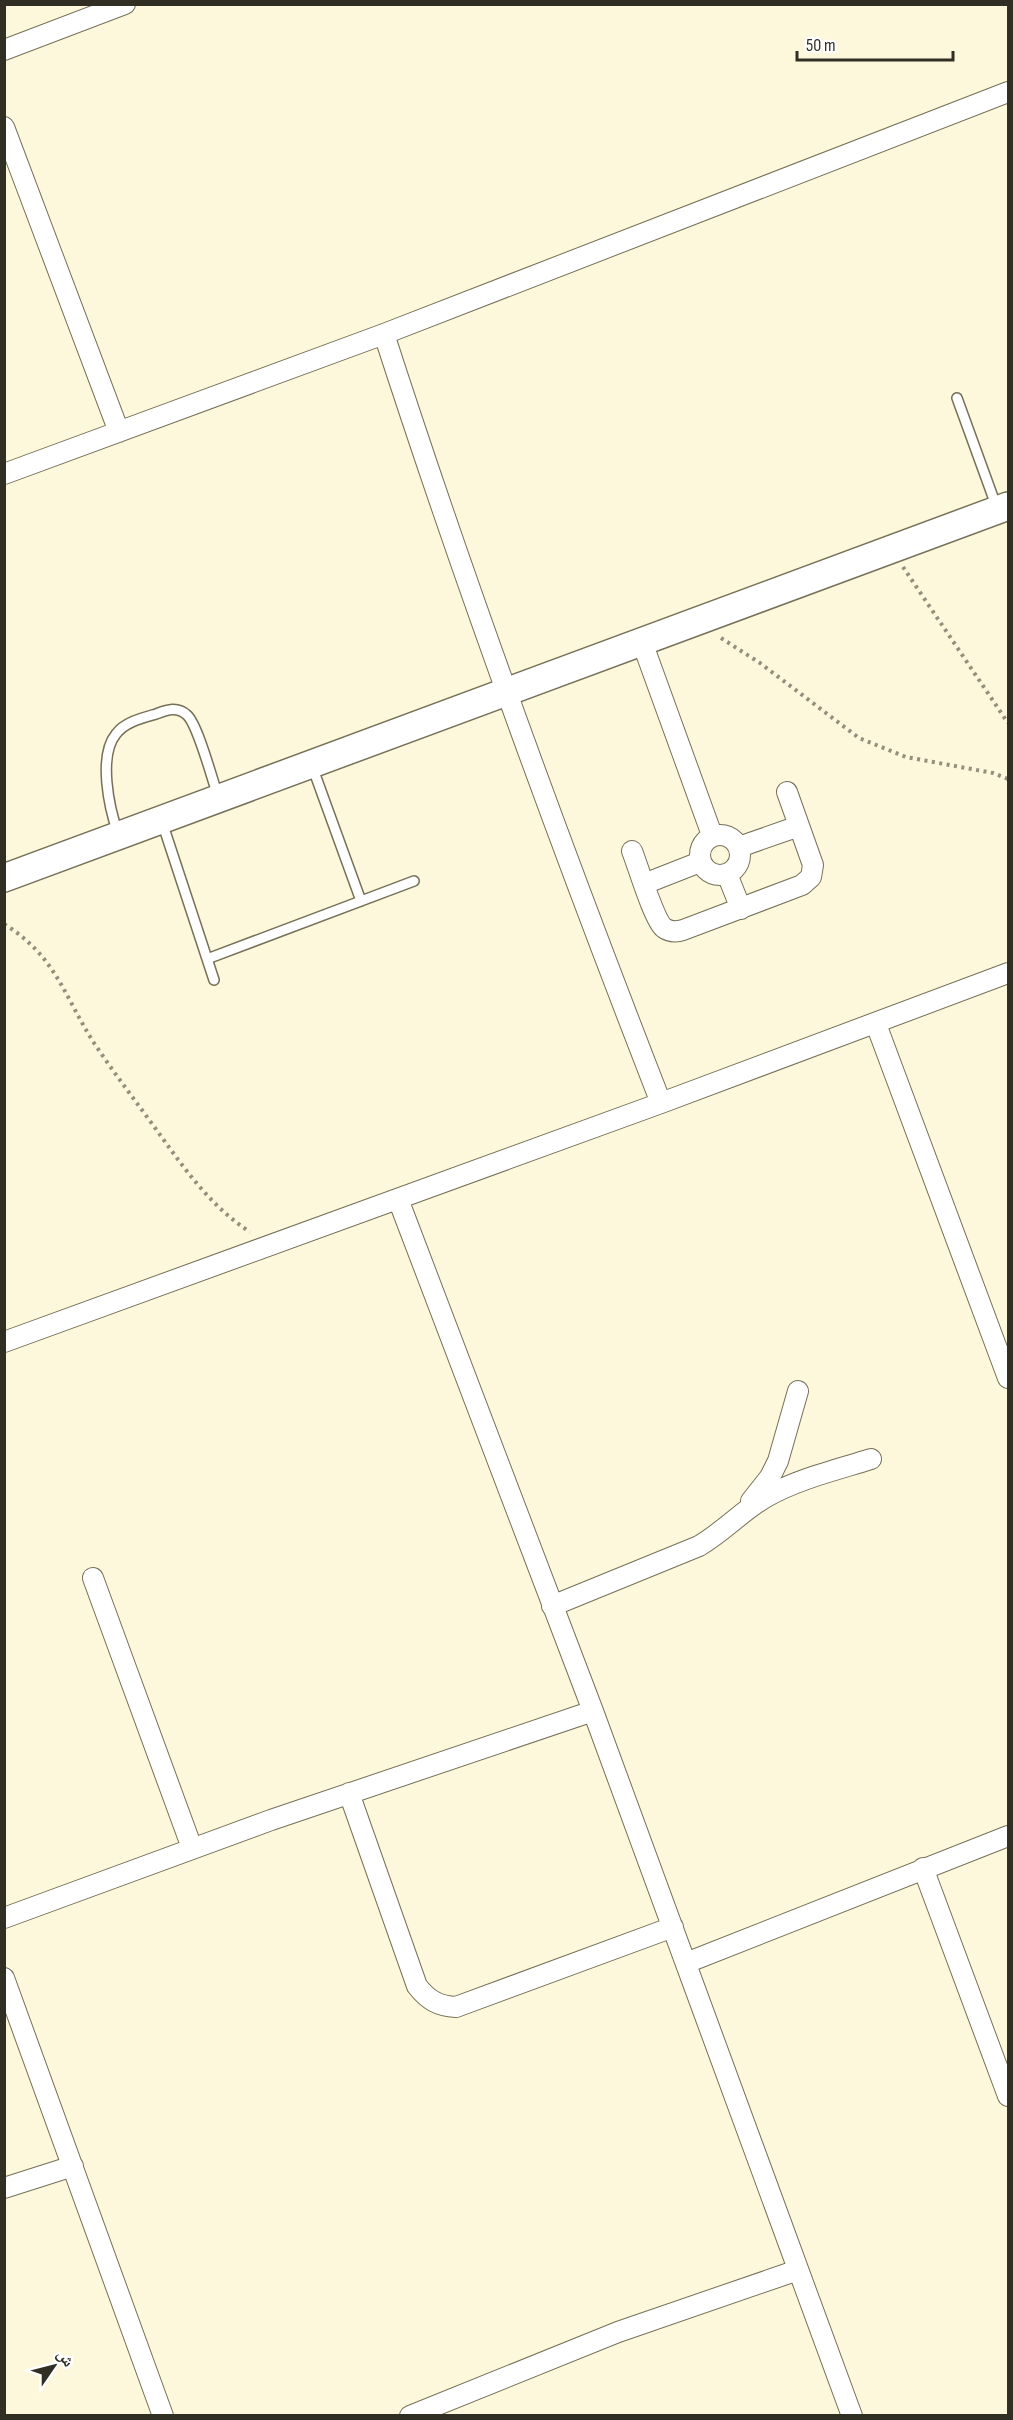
<svg xmlns="http://www.w3.org/2000/svg" width="1013" height="2420" font-family="'Sofia Sans Condensed','Noto Naskh Arabic',sans-serif">
  <rect width="100%" height="100%" fill="#fdf7dc"/>
  <g fill="none" stroke-linecap="round" stroke-linejoin="round">
    <defs>
      <path id="lane" d="M 957,398 L 997,508
        M 312,766 L 361,901
        M 162,822 L 214,980
        M 118,833 C 109,808 98,756 116,734 C 125,722 142,718 156,714 C 167,710 177,706 187,715 C 198,725 212,779 218,796
        M 207,959 L 414,881"/>
      <path id="street" d="M 4,50 L 125,4
        M 4,127 L 119,432
        M 384,334 C 468,594 562,849 661,1103
        M 4,474 L 384,334 L 1008,92
        M 642,642 L 712,835
        M700 855a20 20 0 1 1 40 0a20 20 0 1 1-40 0Z
        M 739,847 L 799,826
        M 632,851 C 638,866 654,920 664,928 C 670,932 677,932 683,930 L 802,885 L 811,877 L 813,865 L 787,792
        M 727,874 L 741,909
        M 644,884 L 700,862
        M 876,1024 L 1008,1378
        M 398,1199 L 593,1711 L 852,2416
        M 4,1342 L 661,1103 L 1008,973
        M 751,1501 L 770,1477 L 778,1461 L 798,1391
        M 93,1578 L 192,1848
        M 552,1606 L 699,1546 C 723,1532 742,1511 766,1497 C 798,1479 836,1470 871,1459
        M 349,1793 L 417,1986 C 428,2000 438,2006 456,2007 L 673,1927
        M 923,1868 L 1008,2096
        M 4,1918 L 271,1820 L 593,1711
        M 686,1963 L 1008,1836
        M 4,1978 L 163,2416
        M 4,2188 L 73,2166
        M 410,2416 L 618,2332 L 798,2270"/>
      <path id="secondary" d="M 4,878 L 1008,506"/>
    </defs>
    <use href="#lane" stroke="#767058" stroke-width="12"/>
    <use href="#street" stroke="#767058" stroke-width="22"/>
    <use href="#secondary" stroke="#767058" stroke-width="30"/>
    <path stroke="#938f7d" stroke-width="4" stroke-dasharray="3 4.5" stroke-linecap="butt" d="M 903,567 L 1008,723
      M 721,638 L 760,663 L 859,738 L 906,757 L 993,773 L 1008,779
      M 4,924 C 56,956 64,996 94,1043 C 112,1070 131,1095 150,1121 C 180,1162 207,1204 250,1232"/>
    <use href="#lane" stroke="#fff" stroke-width="9"/>
    <use href="#street" stroke="#fff" stroke-width="20"/>
    <use href="#secondary" stroke="#fff" stroke-width="27"/>
  </g>
  <rect width="1013" height="2420" fill="none" stroke="#312f24" stroke-width="12"/>
  <g transform="translate(54 2366) rotate(55)" stroke="#ffffff" stroke-width="4.5" paint-order="stroke">
  <path d="M0-4.5L10 22L0 15L-10 22Z" fill="#312f24"/>
  <text y="-9" font-size="16" font-weight="bold" text-anchor="middle" fill="#312f24">ش</text>
  </g>
  <path d="M797 51v9h156v-9" fill="none" stroke="#312f24" stroke-width="3"/>
  <text x="806" y="51" font-size="18" fill="#312f24" stroke="#ffffff" stroke-width="4.5" paint-order="stroke">50 m</text>
</svg>
